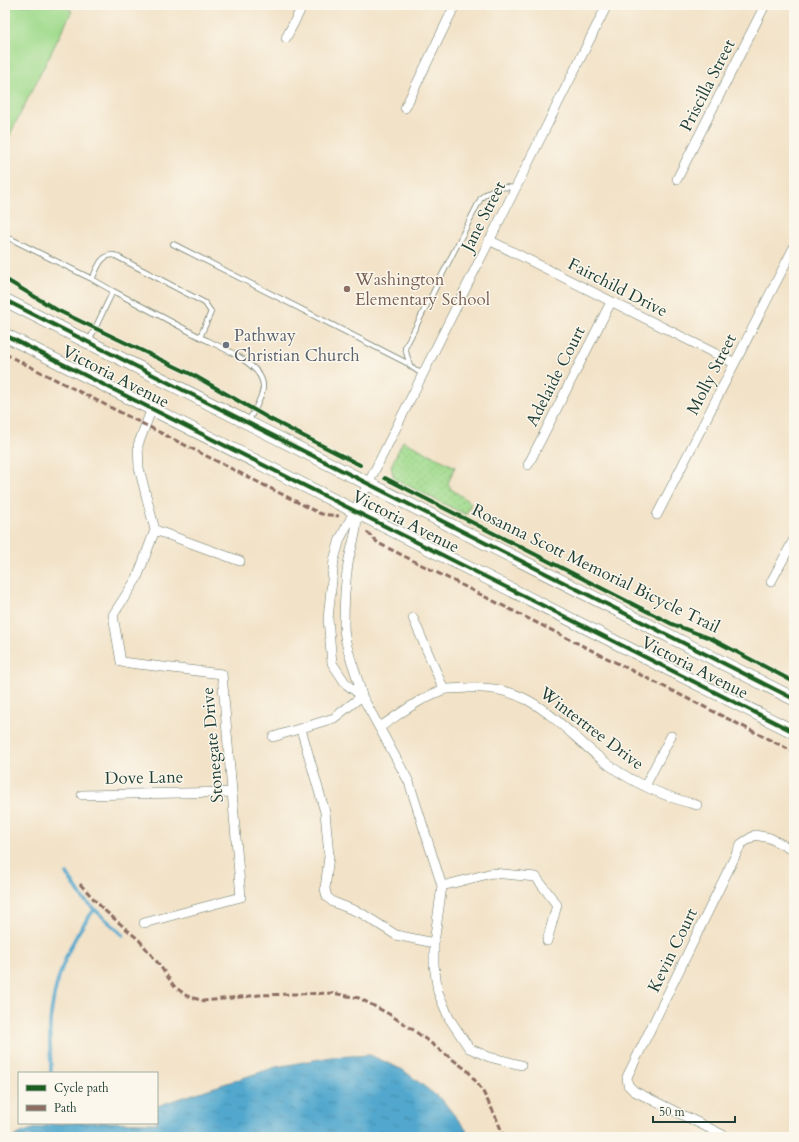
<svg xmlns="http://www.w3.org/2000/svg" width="799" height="1142" font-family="Cardo,serif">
  <defs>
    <pattern id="grass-dots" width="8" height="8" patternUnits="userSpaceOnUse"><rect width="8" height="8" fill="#a1db8e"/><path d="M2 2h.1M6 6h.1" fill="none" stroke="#8abd7b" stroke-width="1.8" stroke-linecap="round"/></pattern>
    <pattern id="water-ripples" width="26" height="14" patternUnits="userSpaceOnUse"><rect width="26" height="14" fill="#51a7cd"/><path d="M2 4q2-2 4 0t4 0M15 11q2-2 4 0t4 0" fill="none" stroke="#4389a7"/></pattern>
  </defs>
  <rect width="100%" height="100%" fill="#fbf7ec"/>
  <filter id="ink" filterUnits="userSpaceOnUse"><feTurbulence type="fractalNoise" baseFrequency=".025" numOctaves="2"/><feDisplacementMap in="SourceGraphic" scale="8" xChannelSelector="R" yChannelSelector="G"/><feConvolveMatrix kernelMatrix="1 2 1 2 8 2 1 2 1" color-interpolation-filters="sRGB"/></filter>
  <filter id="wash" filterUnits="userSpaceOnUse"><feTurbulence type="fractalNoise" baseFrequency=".012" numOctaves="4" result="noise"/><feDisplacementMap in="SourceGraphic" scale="16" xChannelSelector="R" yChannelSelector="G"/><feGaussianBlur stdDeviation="0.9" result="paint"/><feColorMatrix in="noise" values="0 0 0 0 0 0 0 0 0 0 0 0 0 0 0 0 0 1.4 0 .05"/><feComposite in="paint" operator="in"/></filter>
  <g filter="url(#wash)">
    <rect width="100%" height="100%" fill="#f2e2c7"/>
    <path fill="url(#grass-dots)" stroke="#608c61" d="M 403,441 L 455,467 L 448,483 L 451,489 L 471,503 L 466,515 L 394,479 L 391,466 Z"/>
    <path fill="#a1db8e" stroke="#608c61" d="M 5,5 L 62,5 L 72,11 L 5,144 Z"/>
    <path fill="url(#water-ripples)" stroke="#387280" d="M 370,1055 L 403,1070 L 443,1101 L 467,1131 L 470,1137 L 14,1137 C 43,1117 121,1123 157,1123 L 157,1106 L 276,1067 L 331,1057 Z"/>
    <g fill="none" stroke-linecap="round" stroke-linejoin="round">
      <path stroke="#51a7cd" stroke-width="3.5" d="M 67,874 L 83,899 L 123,935
        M 51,1073 C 51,1054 48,1033 51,1014 C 56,975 70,940 94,910
        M 51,1123 L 51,1126"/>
    </g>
  </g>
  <g filter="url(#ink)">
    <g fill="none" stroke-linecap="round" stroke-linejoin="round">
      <defs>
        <path id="service" d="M 5,236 L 92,279
          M 173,244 L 409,364
          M 200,337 C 218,346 265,364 263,388 C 262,399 253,412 248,422
          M 89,341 L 113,291 L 92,279 C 98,268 100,255 114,255 L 205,303 L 211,312 L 200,337 L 113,291
          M 422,374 L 410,366 L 405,348 L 481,198 C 492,188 500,186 514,188"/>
        <path id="minor" d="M 286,38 L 303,5
          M 405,108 L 455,5
          M 677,179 L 765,5
          M 489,240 L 734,363
          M 528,465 L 611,302
          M 355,510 C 360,528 351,545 348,564 C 345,584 344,605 344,625 C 344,648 357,672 362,696
          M 657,515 L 794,247
          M 155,530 L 240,561
          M 771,582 L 794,539
          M 413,618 L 444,690
          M 380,727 C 400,714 420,698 443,690 C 450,688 460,689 467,688 C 535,683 561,730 609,765 C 635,784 666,797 697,805
          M 301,729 L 325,812 L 329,856 L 325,889 L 327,897 L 333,902 L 361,913 L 396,935 L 434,943
          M 273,737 L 334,718 L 362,696
          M 645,786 L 671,736
          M 82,795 L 231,792
          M 442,886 L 492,873 L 536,877 L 557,905 L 547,941
          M 144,923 L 241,897 L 222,674 L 121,662 L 113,615 L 137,578 L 155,530 L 139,468 L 138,445 L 152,408
          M 521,1065 L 489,1057 L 469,1048 L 449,1018 L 438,992 L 434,965 L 434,943 L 442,886 L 409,782 L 362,696 L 346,684 L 332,663 L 328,619 L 334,560 L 340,539 L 355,510 L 607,5
          M 727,1137 L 634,1091 L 628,1085 L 627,1077 L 741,844 L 755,835 L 770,838 L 794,851"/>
        <path id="secondary" d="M 5,300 L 794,699
          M 5,335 L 794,732"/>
      </defs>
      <use href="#service" stroke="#697767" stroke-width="6"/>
      <use href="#minor" stroke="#697767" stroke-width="10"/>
      <use href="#secondary" stroke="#697767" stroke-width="14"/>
      <use href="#service" stroke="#fff" stroke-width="4.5"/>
      <use href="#minor" stroke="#fff" stroke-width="9"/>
      <use href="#secondary" stroke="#fff" stroke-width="13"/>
      <path stroke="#8d6e63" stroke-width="3" stroke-dasharray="6 3" stroke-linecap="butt" d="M 5,354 L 321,514 L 339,516
        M 367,532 L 378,543 L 794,752
        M 80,884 L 103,909 L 139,940 L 158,963 L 174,986 L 187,996 L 204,1001 L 259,995 L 332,993 L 359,998 L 389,1014 L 412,1029 L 468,1071 L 482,1090 L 495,1115 L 504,1137"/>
      <defs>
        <path id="cycleway" d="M 5,279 L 57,310 L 195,376 L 270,419 L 360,465
          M 5,300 L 794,699
          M 5,335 L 794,732
          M 385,478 L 672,624 L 712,639 L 794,682"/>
      </defs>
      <use href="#cycleway" stroke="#fbf7ec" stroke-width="6"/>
      <use href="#cycleway" stroke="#1b5e20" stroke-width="4"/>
    </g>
  </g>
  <circle fill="#8d6e63" stroke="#fbf7ec" stroke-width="1.5" cx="347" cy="289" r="4"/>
  <circle fill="#6b7280" stroke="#fbf7ec" stroke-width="1.5" cx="226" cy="345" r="4"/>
  <g text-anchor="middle" stroke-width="3" stroke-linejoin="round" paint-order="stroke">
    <g font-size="17" fill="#1f3d34" stroke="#fbf7ec">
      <text transform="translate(707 85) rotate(-63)" y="6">Priscilla Street</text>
      <text transform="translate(483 216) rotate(-63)" y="6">Jane Street</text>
      <text transform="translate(618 287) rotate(27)" y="6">Fairchild Drive</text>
      <text transform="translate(711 374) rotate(-63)" y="6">Molly Street</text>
      <text transform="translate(116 376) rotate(27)" y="6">Victoria Avenue</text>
      <text transform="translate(555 376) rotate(-63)" y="6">Adelaide Court</text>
      <text transform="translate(406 521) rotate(27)" y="6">Victoria Avenue</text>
      <text transform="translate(596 568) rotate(26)" y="6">Rosanna Scott Memorial Bicycle Trail</text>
      <text transform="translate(695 667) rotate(27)" y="6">Victoria Avenue</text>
      <text transform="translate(592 728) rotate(37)" y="6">Wintertree Drive</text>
      <text transform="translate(212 745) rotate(-95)" y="6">Stonegate Drive</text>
      <text transform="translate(144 777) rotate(-1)" y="6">Dove Lane</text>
      <text transform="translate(672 950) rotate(-64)" y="6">Kevin Court</text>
    </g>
    <g font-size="17" fill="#785e54" stroke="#fbf7ec" text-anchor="start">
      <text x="355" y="285">Washington<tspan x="355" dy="20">Elementary School</tspan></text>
    </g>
    <g font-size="17" fill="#5b616d" stroke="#fbf7ec" text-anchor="start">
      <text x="234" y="341">Pathway<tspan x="234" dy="20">Christian Church</tspan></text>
    </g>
  </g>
  <rect width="799" height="1142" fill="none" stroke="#fbf7ec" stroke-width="20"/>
  <rect x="18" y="1072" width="140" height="52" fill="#fbf7ec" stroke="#a3ada2"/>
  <rect x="26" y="1085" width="20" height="6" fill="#1b5e20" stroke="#a3ada2"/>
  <text x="54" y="1092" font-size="12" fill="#1f3d34">Cycle path</text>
  <rect x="26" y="1105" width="20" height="6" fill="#8d6e63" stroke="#a3ada2"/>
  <text x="54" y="1112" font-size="12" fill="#1f3d34">Path</text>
  <path d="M653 1116v6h82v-6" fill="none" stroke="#1f3d34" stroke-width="2"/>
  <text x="659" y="1116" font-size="12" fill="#1f3d34" stroke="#fbf7ec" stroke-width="3" paint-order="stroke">50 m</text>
</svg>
